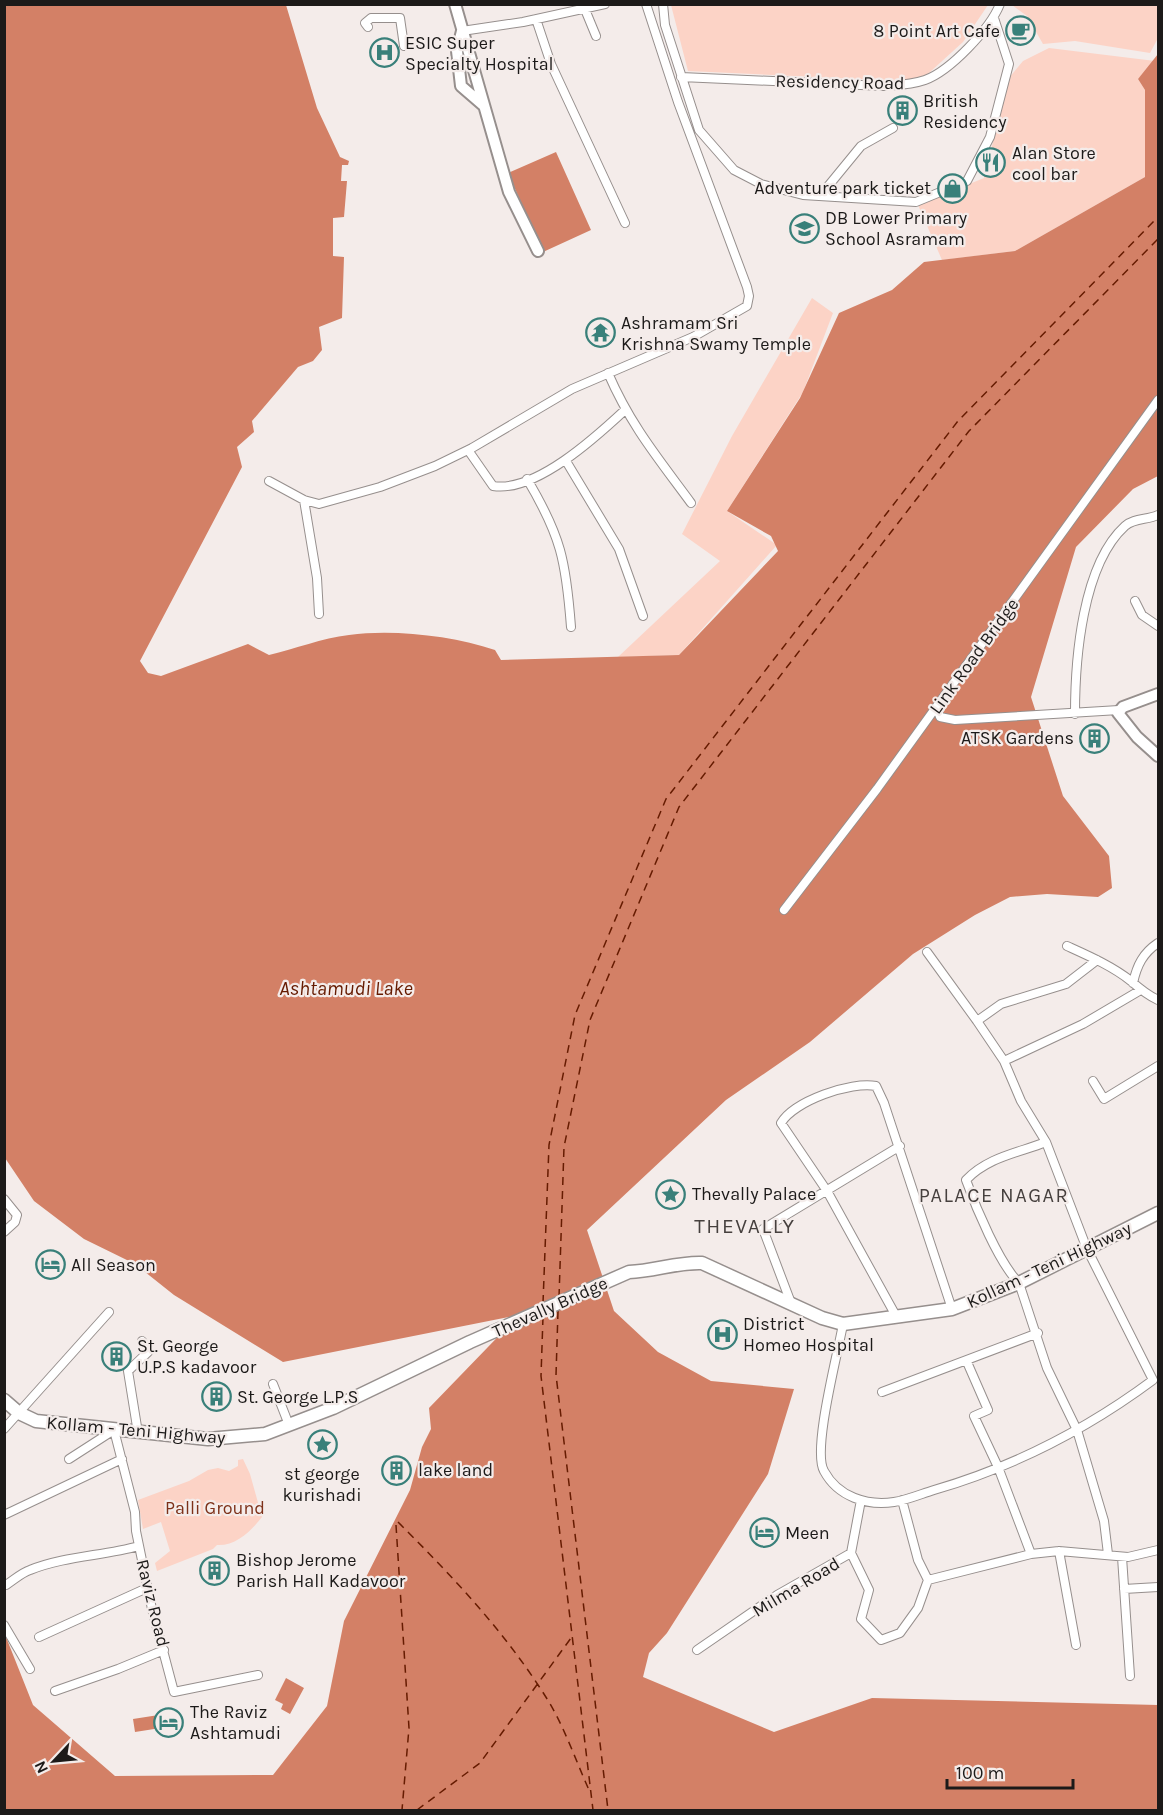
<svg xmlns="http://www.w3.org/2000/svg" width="1163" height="1815" font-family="Karla,sans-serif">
  <rect width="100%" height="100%" fill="#f4ecea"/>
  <path fill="#fcd3c6" d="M 671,5 L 988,5 L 963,42 L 919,82 L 688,71 Z
    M 1012,5 L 1158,5 L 1158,38 L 1150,53 L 1075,41 L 1043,44 L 1027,16 Z
    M 1049,48 L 1155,61 L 1138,79 L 1145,90 L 1145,177 L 1015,251 L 942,260 L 918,205 L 984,178 L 1009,78 L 1023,61 Z
    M 812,298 L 833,313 L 803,392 L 727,511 L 777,545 L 679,655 L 618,657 L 720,561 L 682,534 L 732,436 Z
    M 243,1459 L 250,1474 L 262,1517 C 251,1531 236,1546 217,1545 L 213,1549 L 157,1571 L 155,1563 L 170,1551 L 161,1522 L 143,1529 L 138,1500 L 189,1481 L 208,1470 L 218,1468 L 229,1471 L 238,1466 L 238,1460 Z"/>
  <path fill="#d38066" d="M 5,5 L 286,5 L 317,108 L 340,157 L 349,161 L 348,165 L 342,165 L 341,181 L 347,181 L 344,217 L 333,218 L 333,256 L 344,257 L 342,318 L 319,327 L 322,350 L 313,361 L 298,367 L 252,421 L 254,432 L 237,447 L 242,467 L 140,661 L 148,673 L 161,676 L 248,644 L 269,655 C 295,649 322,638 349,635 C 394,629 453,636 495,650 L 501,660 L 679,655 L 778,551 L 771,536 L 727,511 L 800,398 L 839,313 L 892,290 L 924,262 L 1015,251 L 1145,177 L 1145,90 L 1138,79 L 1158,54 L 1158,476 L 1133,489 L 1076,547 L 1031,697 L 1063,796 L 1109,856 L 1112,888 L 1098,897 L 1047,894 L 1010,897 L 975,915 L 913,954 L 810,1042 L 726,1100 L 587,1230 L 614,1311 L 658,1352 L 711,1381 L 794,1389 L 768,1474 L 667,1633 L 649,1653 L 643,1677 L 774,1732 L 872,1698 L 1158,1705 L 1158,1810 L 5,1810 L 4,1632 L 33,1705 L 115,1776 L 273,1775 L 327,1706 L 344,1621 L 410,1490 L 422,1447 L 431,1429 L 429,1408 L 519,1315 L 283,1362 L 174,1295 L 135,1264 L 84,1239 L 34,1201 L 5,1158 Z
    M 556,152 L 591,230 L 543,252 L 508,173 Z
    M 286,1678 L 304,1688 L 290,1714 L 281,1709 L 283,1704 L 275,1700 Z
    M 165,1714 L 167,1727 L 135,1732 L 133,1719 Z"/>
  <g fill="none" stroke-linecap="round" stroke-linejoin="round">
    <path stroke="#661b01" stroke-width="1.5" stroke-dasharray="8 6" stroke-linecap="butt" d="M 559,1297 L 564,1147 L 590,1020 L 679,807 L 969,431 L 1158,239
      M 543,1303 L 549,1145 L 575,1015 L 666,799 L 958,421 L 1158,217
      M 558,1311 L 556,1375 L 608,1810
      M 543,1317 L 541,1376 L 593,1810
      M 398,1522 C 454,1578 507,1634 549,1702 C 565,1729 576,1761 589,1790
      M 396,1525 L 409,1728 L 402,1810
      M 417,1810 L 480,1763 L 571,1638"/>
    <defs>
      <path id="street" d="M 663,4 L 665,25 L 699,130 L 734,170 L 761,184 L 803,195 L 916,202 L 967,181 L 990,137 L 1009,64 L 994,18
        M 584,7 L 596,36
        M 536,19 L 551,64 L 625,223
        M 368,27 L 365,23 L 371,18 L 400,18 L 404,46
        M 462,31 L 523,22 L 605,4
        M 681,77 L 883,86 C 897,85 911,85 925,80 C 950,71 990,29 1000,4
        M 820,196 L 861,146 L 893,128
        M 608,373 C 631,426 658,458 691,503
        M 468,450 L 493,486 C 535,493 596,437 625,410
        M 566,461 L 619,549 L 643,616
        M 527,479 C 561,536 566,561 571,627
        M 269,481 L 304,500 L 319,504 L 380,487 L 435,466 L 472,448 L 572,389 L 693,337 L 747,306 L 749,296 L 747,287 L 678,102 L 646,4
        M 304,500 L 317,578 L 319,614
        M 1135,601 L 1142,615 L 1158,626
        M 937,708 L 940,717 L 955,720 L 1119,710
        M 1075,714 C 1075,660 1082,565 1125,526 C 1134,518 1147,520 1158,515
        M 784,910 L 877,789 L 1158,400
        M 1067,946 C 1089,956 1112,966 1131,981 C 1140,989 1147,995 1158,1000
        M 927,952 L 977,1021
        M 1133,983 C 1137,965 1143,953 1158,943
        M 1004,1061 L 1083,1024 L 1139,991
        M 1093,1081 L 1104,1099 L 1158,1066
        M 1046,1142 C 1018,1153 988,1157 966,1180 C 976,1208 999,1263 1019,1283 L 1047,1368 L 1077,1430 L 1104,1521 L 1108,1554
        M 4,1199 L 17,1215 L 15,1222 L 4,1232
        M 791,1303 L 763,1229 L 900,1146
        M 896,1316 L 827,1191 L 781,1123 C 794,1101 851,1081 876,1086 L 884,1103 L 952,1309
        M 843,1324 C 838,1353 812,1450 824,1471 C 838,1497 867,1506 894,1502 C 907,1500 921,1494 934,1490 C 1013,1467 1087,1429 1153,1380 L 1087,1249 L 1046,1142 L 1021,1101 L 1004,1061 L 977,1021 L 1001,1004 L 1066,984 L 1097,960
        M 967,1362 L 988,1410 L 974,1416 L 998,1467 L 1031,1554
        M 273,1384 L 289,1425
        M 882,1392 L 1038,1333
        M 4,1429 L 109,1312
        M 138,1433 L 128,1371 L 148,1352 L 142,1341
        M 69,1459 L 114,1430 L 135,1512 L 136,1531 L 152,1609 L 174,1692 L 258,1675
        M 902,1500 L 918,1560 L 928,1580
        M 4,1515 L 122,1459
        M 1059,1551 L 1076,1645
        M 851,1553 L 869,1590 L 861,1619 L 881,1640 L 900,1633 L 918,1608 L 928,1580 L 1031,1554 L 1059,1551 L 1128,1557 L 1158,1550
        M 1122,1557 L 1130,1676
        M 6,1585 C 14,1580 21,1573 30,1570 C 65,1556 103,1556 139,1546
        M 1124,1589 L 1158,1587
        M 4,1625 L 30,1669
        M 39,1637 L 147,1588
        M 697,1650 L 777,1595 L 851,1553 L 861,1500
        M 55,1691 L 118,1669 L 164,1650"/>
      <path id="secondary" d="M 455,4 L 509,192 L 538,251
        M 462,31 L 457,51 L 461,86 L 483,105
        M 1158,694 L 1123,707 L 1118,713 L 1137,737 L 1158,756"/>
      <path id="primary" d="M 4,1400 L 19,1413 L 36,1421 L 208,1439 L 265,1434 L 333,1408 L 470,1342 L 629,1272 C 655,1271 677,1262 702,1263 L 822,1318 L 843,1324 L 952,1309 L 1019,1283 L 1158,1213"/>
    </defs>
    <use href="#street" stroke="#968f8d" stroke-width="10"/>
    <use href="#secondary" stroke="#968f8d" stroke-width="14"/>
    <use href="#primary" stroke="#968f8d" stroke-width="15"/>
    <use href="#street" stroke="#fff" stroke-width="8"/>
    <use href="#secondary" stroke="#fff" stroke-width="10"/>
    <use href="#primary" stroke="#fff" stroke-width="12"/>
  </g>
  <defs>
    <symbol id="cafe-ring" viewBox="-11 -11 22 22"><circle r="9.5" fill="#f4ecea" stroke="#39807a" stroke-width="1.5"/><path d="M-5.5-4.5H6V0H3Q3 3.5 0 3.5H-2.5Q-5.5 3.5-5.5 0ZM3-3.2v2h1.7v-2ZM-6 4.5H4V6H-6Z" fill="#39807a"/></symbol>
    <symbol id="hospital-ring" viewBox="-11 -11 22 22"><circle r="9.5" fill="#f4ecea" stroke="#39807a" stroke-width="1.5"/><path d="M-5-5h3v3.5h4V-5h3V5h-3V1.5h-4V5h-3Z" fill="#39807a"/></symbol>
    <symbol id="building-ring" viewBox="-11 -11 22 22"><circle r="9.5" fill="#f4ecea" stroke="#39807a" stroke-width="1.5"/><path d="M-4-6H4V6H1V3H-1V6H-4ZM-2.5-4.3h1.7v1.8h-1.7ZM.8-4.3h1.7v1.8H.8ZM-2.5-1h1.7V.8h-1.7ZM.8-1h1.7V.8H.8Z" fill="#39807a"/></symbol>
    <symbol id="restaurant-ring" viewBox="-11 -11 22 22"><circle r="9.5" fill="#f4ecea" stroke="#39807a" stroke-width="1.5"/><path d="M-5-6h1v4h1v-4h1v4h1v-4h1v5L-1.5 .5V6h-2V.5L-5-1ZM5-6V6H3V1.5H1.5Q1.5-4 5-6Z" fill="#39807a"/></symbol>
    <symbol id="shop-ring" viewBox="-11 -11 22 22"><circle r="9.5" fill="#f4ecea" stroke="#39807a" stroke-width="1.5"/><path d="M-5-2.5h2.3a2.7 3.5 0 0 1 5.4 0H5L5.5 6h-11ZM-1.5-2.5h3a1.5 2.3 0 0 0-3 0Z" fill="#39807a"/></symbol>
    <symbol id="school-ring" viewBox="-11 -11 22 22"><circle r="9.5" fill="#f4ecea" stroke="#39807a" stroke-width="1.5"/><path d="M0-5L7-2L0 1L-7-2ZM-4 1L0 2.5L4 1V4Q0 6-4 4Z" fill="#39807a"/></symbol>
    <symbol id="temple-ring" viewBox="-11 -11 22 22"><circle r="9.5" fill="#f4ecea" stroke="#39807a" stroke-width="1.5"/><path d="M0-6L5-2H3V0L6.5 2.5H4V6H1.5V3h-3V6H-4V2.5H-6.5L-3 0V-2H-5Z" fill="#39807a"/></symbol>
    <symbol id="sight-ring" viewBox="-11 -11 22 22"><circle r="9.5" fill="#f4ecea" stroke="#39807a" stroke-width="1.5"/><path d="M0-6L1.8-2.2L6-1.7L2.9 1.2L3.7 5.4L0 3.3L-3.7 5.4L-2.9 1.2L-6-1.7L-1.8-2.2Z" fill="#39807a"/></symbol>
    <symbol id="hotel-ring" viewBox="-11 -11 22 22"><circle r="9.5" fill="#f4ecea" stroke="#39807a" stroke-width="1.5"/><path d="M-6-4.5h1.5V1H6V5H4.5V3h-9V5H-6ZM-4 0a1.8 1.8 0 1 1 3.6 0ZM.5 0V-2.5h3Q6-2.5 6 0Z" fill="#39807a"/></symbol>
  </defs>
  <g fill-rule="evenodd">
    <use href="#cafe-ring" x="1004" y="14" width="33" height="33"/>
    <use href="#hospital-ring" x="368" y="36" width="33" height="33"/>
    <use href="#building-ring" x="886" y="94" width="33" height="33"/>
    <use href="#restaurant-ring" x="974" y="146" width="33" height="33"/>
    <use href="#shop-ring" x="936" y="172" width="33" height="33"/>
    <use href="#school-ring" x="788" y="212" width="33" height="33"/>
    <use href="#temple-ring" x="584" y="316" width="33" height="33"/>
    <use href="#building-ring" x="1078" y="722" width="33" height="33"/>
    <use href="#sight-ring" x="654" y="1178" width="33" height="33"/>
    <use href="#hotel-ring" x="34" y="1248" width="33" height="33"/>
    <use href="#hospital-ring" x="706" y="1318" width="33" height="33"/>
    <use href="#building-ring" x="100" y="1340" width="33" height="33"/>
    <use href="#building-ring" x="200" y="1380" width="33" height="33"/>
    <use href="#sight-ring" x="306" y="1428" width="33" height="33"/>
    <use href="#building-ring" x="380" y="1454" width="33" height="33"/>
    <use href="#hotel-ring" x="748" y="1516" width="33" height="33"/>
    <use href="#building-ring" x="198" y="1554" width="33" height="33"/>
    <use href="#hotel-ring" x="152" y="1706" width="33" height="33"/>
  </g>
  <g text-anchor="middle" stroke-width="4.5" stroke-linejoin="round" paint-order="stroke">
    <g font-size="18" fill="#1c1a19" stroke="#f4ecea" text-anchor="start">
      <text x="1000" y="37" text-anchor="end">8 Point Art Cafe</text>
      <text x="405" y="49">ESIC Super<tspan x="405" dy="21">Specialty Hospital</tspan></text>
      <text x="923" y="107">British<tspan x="923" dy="21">Residency</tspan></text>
      <text x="1012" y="159">Alan Store<tspan x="1012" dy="21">cool bar</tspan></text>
      <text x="931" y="194" text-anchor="end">Adventure park ticket</text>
      <text x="825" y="224">DB Lower Primary<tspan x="825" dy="21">School Asramam</tspan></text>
      <text x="621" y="329">Ashramam Sri<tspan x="621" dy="21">Krishna Swamy Temple</tspan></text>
      <text x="1074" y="744" text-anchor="end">ATSK Gardens</text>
      <text x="692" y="1200">Thevally Palace</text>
      <text x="71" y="1271">All Season</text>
      <text x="743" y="1330">District<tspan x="743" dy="21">Homeo Hospital</tspan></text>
      <text x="137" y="1352">St. George<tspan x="137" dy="21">U.P.S kadavoor</tspan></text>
      <text x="237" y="1403">St. George L.P.S</text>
      <text x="418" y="1476">lake land</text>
      <text x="322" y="1480" text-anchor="middle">st george<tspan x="322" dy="21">kurishadi</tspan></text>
      <text x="785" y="1539">Meen</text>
      <text x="236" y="1566">Bishop Jerome<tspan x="236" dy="21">Parish Hall Kadavoor</tspan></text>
      <text x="190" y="1718">The Raviz<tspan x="190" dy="21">Ashtamudi</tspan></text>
    </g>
    <g font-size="18" fill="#1c1a19" stroke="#f4ecea">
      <text transform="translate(840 82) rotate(1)" y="6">Residency Road</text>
      <text transform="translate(974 656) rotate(-54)" y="6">Link Road Bridge</text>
      <text transform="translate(1049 1265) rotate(-25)" y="6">Kollam - Teni Highway</text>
      <text transform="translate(550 1307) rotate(-24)" y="6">Thevally Bridge</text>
      <text transform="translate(136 1430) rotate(5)" y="6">Kollam - Teni Highway</text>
      <text transform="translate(796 1587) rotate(-31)" y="6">Milma Road</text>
      <text transform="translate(153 1603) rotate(76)" y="6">Raviz Road</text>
    </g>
    <g font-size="18" fill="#7d3119" stroke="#f4ecea">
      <text x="215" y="1514">Palli Ground</text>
    </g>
    <g font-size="20" font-style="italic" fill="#661b01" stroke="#f4ecea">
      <text x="346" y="995">Ashtamudi Lake</text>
    </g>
    <g font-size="20" letter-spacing="1.5" fill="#46403e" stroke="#f4ecea">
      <text x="994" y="1202">PALACE NAGAR</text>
    </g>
    <g font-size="21" letter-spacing="1.5" fill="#46403e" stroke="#f4ecea">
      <text x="745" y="1233">THEVALLY</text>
    </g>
  </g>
  <rect width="1163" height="1815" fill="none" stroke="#1c1a19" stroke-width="12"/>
  <g transform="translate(54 1761) rotate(244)" stroke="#f4ecea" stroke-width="4.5" paint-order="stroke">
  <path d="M0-4.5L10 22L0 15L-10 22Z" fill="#1c1a19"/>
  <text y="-9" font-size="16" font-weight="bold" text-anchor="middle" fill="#1c1a19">N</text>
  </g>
  <path d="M947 1779v9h126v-9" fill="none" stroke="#1c1a19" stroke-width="3"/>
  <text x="956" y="1779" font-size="18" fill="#1c1a19" stroke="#f4ecea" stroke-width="4.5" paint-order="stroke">100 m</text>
</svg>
